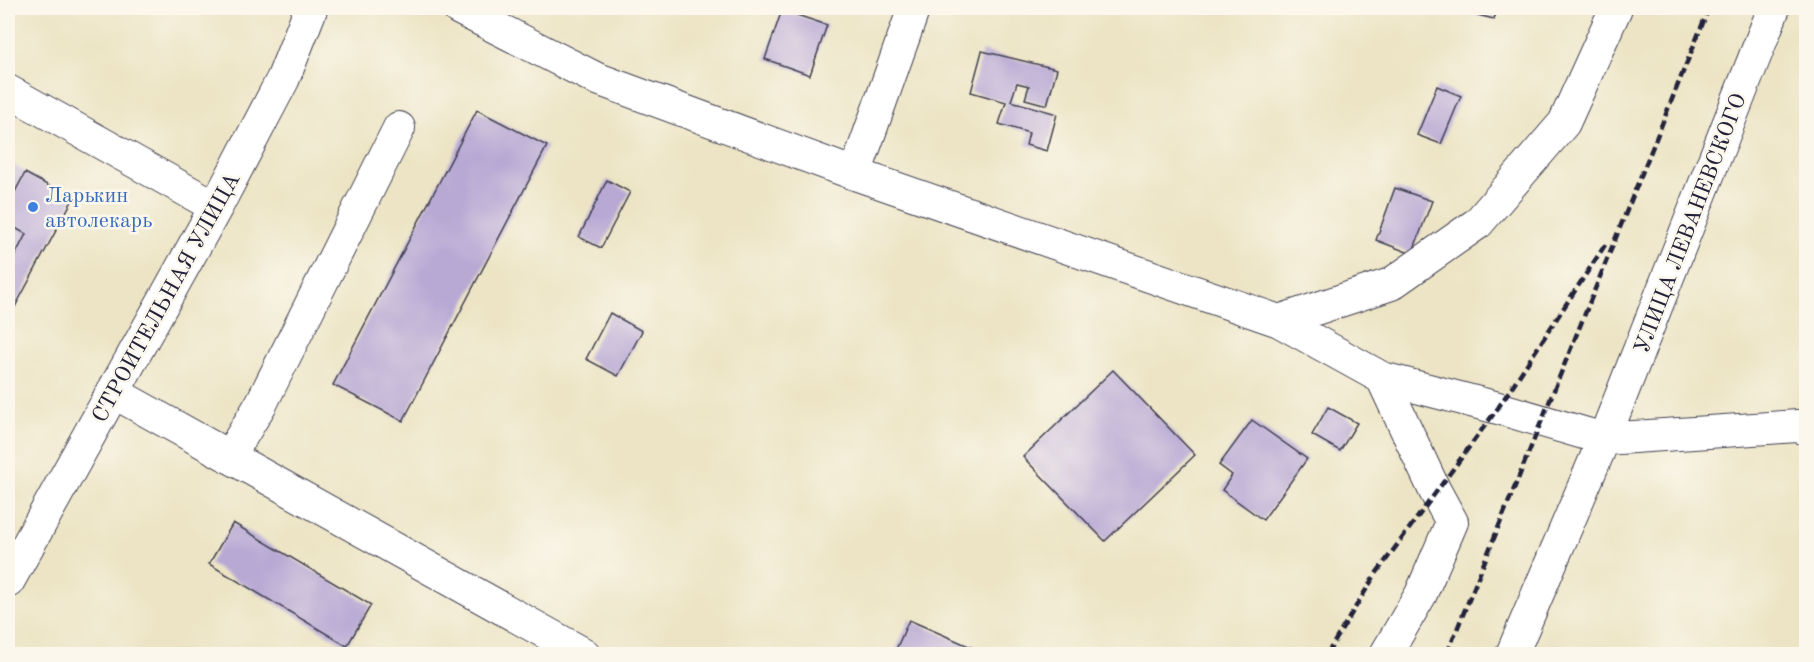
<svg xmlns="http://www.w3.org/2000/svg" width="1814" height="662" font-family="'Old Standard TT',serif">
  <rect width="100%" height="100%" fill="#fbf7ec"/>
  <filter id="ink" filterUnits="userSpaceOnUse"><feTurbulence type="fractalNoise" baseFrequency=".0167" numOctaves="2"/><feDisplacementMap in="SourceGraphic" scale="12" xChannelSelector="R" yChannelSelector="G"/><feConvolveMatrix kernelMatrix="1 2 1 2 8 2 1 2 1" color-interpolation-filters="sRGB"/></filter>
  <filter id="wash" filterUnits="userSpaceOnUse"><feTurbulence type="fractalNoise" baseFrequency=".008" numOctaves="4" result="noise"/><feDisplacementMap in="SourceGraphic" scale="24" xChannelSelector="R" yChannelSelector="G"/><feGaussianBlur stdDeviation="1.35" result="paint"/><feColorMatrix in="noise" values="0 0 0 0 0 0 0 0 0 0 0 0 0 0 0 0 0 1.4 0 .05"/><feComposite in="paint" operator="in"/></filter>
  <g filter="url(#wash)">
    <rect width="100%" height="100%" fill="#ece4c4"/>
    <path fill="#c9bfd7" d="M 8,162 L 73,199 L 8,320 Z"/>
    <g id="blocks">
      <path fill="#b8a9d4" d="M 1449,8 L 1497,8 L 1494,19 Z
        M 782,10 L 827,25 L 810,75 L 765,59 Z
        M 982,51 L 1057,69 L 1047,105 L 1025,99 L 1029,86 L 1017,83 L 1011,101 L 1057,114 L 1047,151 L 1026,145 L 1029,133 L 999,124 L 1006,102 L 971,92 Z
        M 1437,86 L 1461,96 L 1441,144 L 1417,135 Z
        M 477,110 L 547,146 L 403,421 L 333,385 Z
        M 25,173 L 73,199 L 8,320 L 8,269 L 26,234 L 8,224 L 8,205 Z
        M 607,180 L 630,192 L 601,248 L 579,237 Z
        M 1395,188 L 1432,201 L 1412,254 L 1376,240 Z
        M 610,313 L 642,331 L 618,376 L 586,359 Z
        M 1113,370 L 1195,455 L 1105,541 L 1023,457 Z
        M 1328,407 L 1357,423 L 1340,451 L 1312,435 Z
        M 1252,420 L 1307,459 L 1263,520 L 1222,490 L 1232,475 L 1219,465 Z
        M 233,523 L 371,605 L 347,646 L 209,564 Z
        M 909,620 L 987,654 L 894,654 Z"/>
    </g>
  </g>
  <g filter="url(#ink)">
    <use href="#blocks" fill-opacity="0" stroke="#403f50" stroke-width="1.5"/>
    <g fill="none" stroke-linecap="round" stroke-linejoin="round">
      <defs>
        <path id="minor" d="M 458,8 L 595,78 L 855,174 L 1279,321 L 1382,378 L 1498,408 L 1604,439 L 1798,426 L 1806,429
          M 8,91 L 216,207
          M 855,174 L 914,8
          M 1279,321 L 1391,284 L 1478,223 L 1564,123 L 1616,8
          M 1382,378 L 1435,491 L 1452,522 L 1421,594 L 1386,654
          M 113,392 L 584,654
          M 229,457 L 261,404 L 399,128
          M 1512,654 L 1604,439 L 1774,8"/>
        <path id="major" d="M 8,581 L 216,207 L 283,79 L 311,8"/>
      </defs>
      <use href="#minor" stroke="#403f50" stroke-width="34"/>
      <use href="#major" stroke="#403f50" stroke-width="35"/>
      <use href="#minor" stroke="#fff" stroke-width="32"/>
      <use href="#major" stroke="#fff" stroke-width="33"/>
      <path stroke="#22223b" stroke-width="4.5" stroke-dasharray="9 4.5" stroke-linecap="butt" d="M 1327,654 L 1375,575 L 1498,408 L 1607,242
        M 1447,654 L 1709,8"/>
    </g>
  </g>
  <circle fill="#3f7fe0" stroke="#fbf7ec" stroke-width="2" cx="33" cy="207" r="6"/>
  <g text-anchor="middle" stroke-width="5" stroke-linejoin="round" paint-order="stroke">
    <g font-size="22" fill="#366cbe" stroke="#fbf7ec" text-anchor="start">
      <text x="45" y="202">Ларькин<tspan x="45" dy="25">автолекарь</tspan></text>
    </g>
    <g font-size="22" fill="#22223b" stroke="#fbf7ec">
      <text transform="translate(1689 223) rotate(-69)" y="8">УЛИЦА ЛЕВАНЕВСКОГО</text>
      <text transform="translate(165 297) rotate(-61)" y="8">СТРОИТЕЛЬНАЯ УЛИЦА</text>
    </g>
  </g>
  <rect width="1814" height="662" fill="none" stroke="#fbf7ec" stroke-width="30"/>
</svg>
